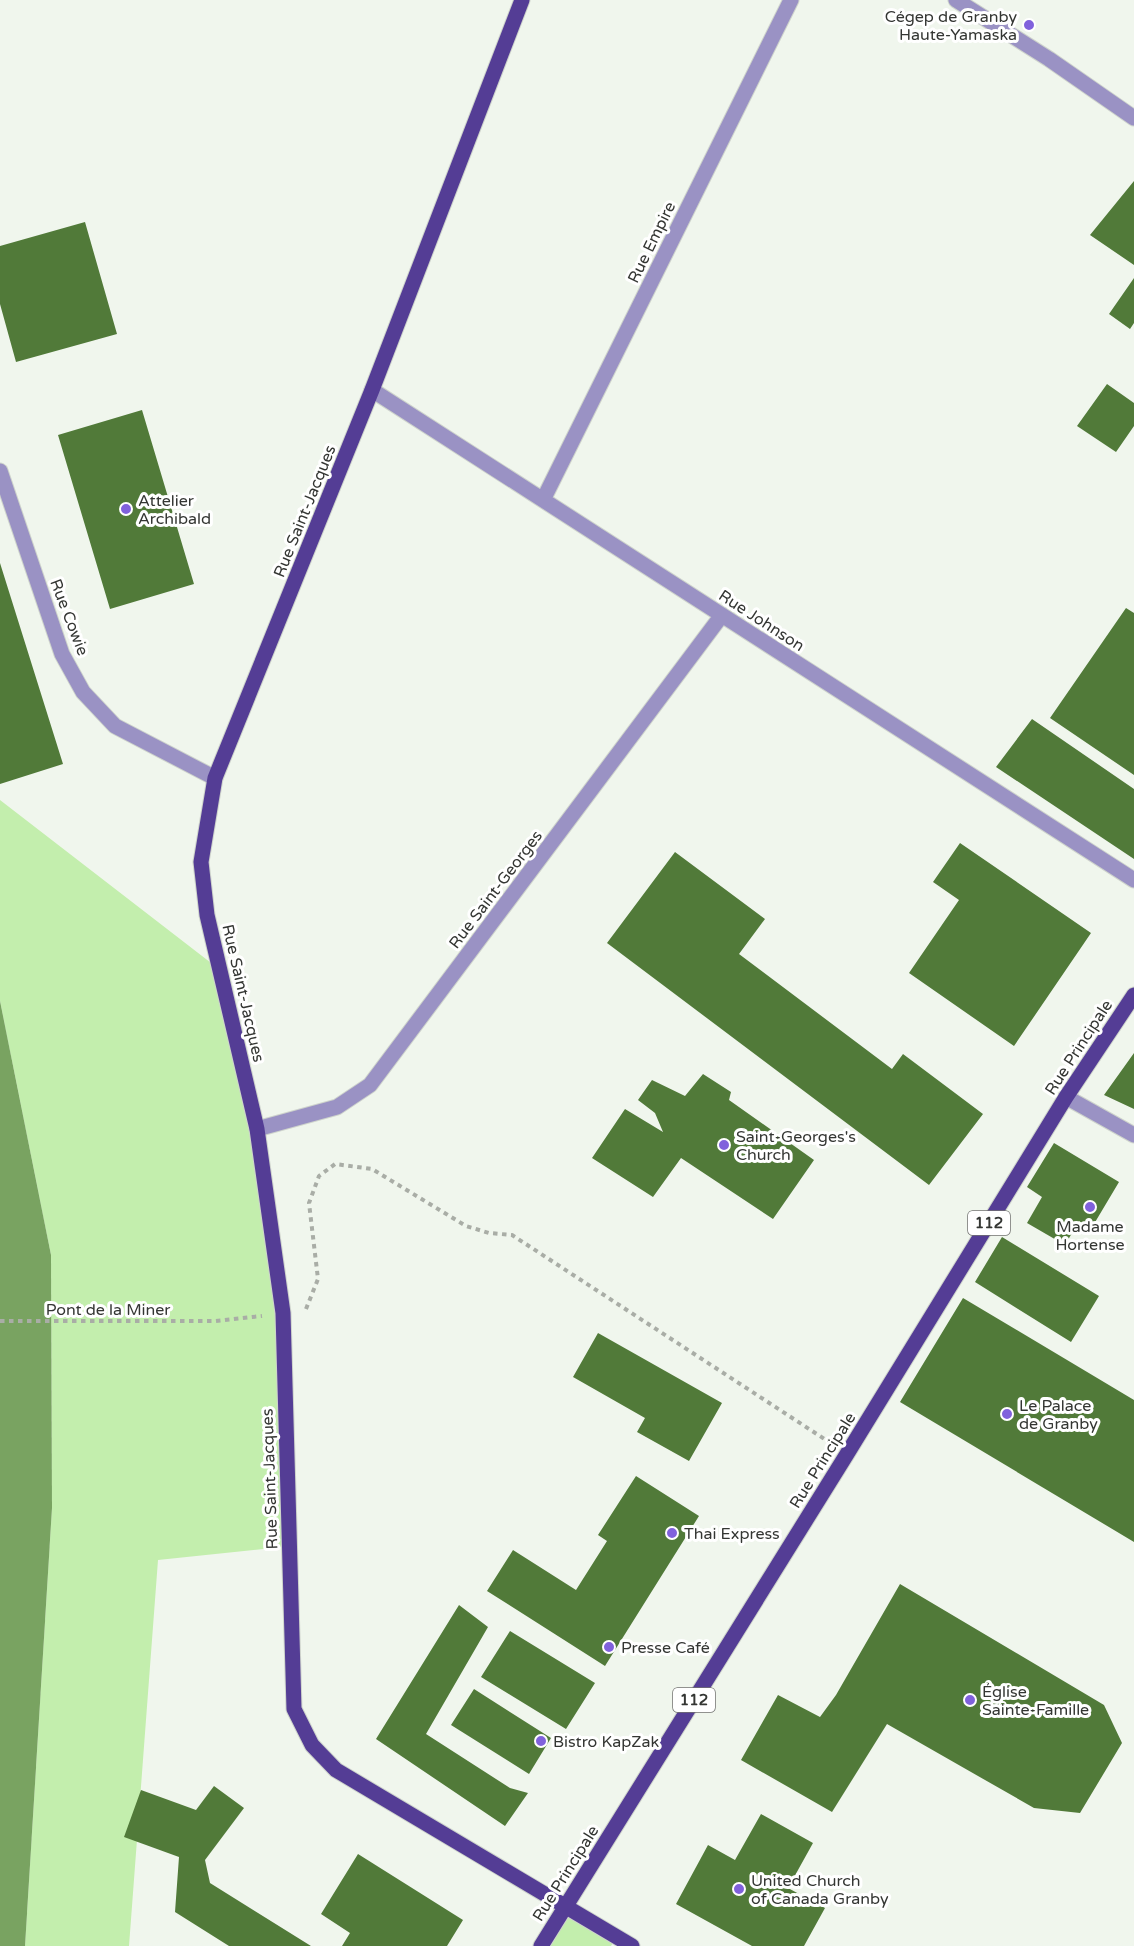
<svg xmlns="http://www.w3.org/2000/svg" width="1134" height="1946" font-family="'Varela Round',sans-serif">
  <rect width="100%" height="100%" fill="#f0f6ed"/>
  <path fill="#c3eead" d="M 0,800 L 215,966 L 257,1129 L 283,1313 L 283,1547 L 158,1560 L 129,1946 L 25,1946 L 52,1508 L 51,1255 L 0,1001 Z
    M 566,1907 L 616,1938 L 611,1946 L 541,1946 Z"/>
  <path fill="#79a361" d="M 0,1001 L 51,1255 L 52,1508 L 25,1946 L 0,1946 Z"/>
  <path fill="#517a39" d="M 1134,181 L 1134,265 L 1090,235 Z
    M 85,222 L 117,334 L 16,362 L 0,304 L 0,246 Z
    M 1134,278 L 1134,323 L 1130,329 L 1109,314 Z
    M 1107,384 L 1134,403 L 1134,426 L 1116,452 L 1077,426 Z
    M 142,410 L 194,584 L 110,609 L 58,435 Z
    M 0,563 L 63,764 L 0,784 Z
    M 1126,608 L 1134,613 L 1134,775 L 1050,718 Z
    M 1032,719 L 1134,789 L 1134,859 L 996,767 Z
    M 960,843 L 1091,933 L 1014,1046 L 909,973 L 959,900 L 933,882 Z
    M 675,852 L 765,919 L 739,954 L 892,1069 L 903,1054 L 983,1114 L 929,1185 L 607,943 Z
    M 1134,1053 L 1134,1109 L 1104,1095 Z
    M 703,1074 L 731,1092 L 729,1100 L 814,1160 L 773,1219 L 681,1158 L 653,1197 L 592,1158 L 625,1109 L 663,1132 L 655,1113 L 638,1100 L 652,1080 L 685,1096 Z
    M 1054,1143 L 1119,1182 L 1091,1229 L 1079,1221 L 1065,1245 L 1027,1223 L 1042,1197 L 1027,1187 Z
    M 1002,1237 L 1099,1296 L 1071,1342 L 975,1282 Z
    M 963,1298 L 1134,1400 L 1134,1542 L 900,1402 Z
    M 598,1333 L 722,1403 L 689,1461 L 637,1432 L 645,1418 L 573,1377 Z
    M 636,1476 L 699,1516 L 605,1666 L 487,1591 L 513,1550 L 576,1590 L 607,1541 L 598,1535 Z
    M 900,1584 L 1104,1705 L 1122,1743 L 1080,1813 L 1034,1808 L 887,1724 L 832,1812 L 741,1760 L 778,1695 L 820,1717 L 836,1695 Z
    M 459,1605 L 488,1627 L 426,1734 L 510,1788 L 528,1793 L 505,1826 L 376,1739 Z
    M 510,1631 L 595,1683 L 566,1729 L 481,1677 Z
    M 474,1689 L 551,1738 L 529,1774 L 451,1725 Z
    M 214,1786 L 244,1808 L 205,1860 L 210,1883 L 311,1946 L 229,1946 L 175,1912 L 179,1857 L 124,1837 L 141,1790 L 196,1810 Z
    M 761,1814 L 813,1843 L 788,1888 L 825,1908 L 804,1946 L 752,1946 L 676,1904 L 708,1845 L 735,1860 Z
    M 358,1854 L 463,1920 L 447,1946 L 342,1946 L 350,1933 L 321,1914 Z"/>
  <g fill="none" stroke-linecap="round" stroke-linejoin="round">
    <defs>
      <path id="minor" d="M 956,0 L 1049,59 L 1134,118
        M 372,390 L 1134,880
        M 0,471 L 62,654 L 83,692 L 115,726 L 215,778
        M 543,500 L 791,0
        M 1066,1097 L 1134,1135
        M 257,1129 L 337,1107 L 370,1085 L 722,615"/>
      <path id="major" d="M 522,0 L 372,390 L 215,778 L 201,862 L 207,915 L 257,1129 L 283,1313 L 294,1709 L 312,1745 L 336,1770 L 632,1946
        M 541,1946 L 847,1454 L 1066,1097 L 1134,995"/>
    </defs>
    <use href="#minor" stroke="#ced3cc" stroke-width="17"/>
    <use href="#major" stroke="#ced3cc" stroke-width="17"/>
    <path stroke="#a9ada6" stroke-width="4" stroke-dasharray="4.5 4.5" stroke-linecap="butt" d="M 306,1309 L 318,1279 L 309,1203 L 319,1176 L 335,1164 L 372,1169 L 466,1226 L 489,1233 L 512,1235 L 829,1442
      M 0,1321 L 215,1321 L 262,1316"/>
    <use href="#minor" stroke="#9a92c4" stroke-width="15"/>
    <use href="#major" stroke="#543d95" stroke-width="15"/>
  </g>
  <g fill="#8061dc" stroke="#fff" stroke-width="2">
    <circle cx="1029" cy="25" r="6"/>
    <circle cx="126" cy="509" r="6"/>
    <circle cx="724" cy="1145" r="6"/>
    <circle cx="1090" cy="1207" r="6"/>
    <circle cx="1007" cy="1414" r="6"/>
    <circle cx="672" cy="1533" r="6"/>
    <circle cx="609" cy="1647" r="6"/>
    <circle cx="970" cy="1700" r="6"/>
    <circle cx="541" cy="1741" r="6"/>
    <circle cx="739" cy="1889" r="6"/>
  </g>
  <g text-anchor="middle" stroke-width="6" stroke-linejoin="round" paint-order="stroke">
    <g fill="#fff" stroke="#717270" stroke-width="1.5">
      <rect x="968" y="1211" width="42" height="24" rx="4.5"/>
      <rect x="673" y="1688" width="42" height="24" rx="4.5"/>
    </g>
    <g font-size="15" font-weight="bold" fill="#343633">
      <text x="989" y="1228">112</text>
      <text x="694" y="1705">112</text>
    </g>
    <g font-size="16" fill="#343633" stroke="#fff" text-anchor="start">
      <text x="1017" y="22" text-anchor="end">Cégep de Granby<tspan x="1017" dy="18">Haute-Yamaska</tspan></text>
      <text x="138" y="506">Attelier<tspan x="138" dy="18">Archibald</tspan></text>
      <text x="736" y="1142">Saint-Georges's<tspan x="736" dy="18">Church</tspan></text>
      <text x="1090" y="1232" text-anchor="middle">Madame<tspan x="1090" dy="18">Hortense</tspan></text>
      <text x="1019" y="1411">Le Palace<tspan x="1019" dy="18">de Granby</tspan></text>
      <text x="684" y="1539">Thai Express</text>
      <text x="621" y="1653">Presse Café</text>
      <text x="982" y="1697">Église<tspan x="982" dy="18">Sainte-Famille</tspan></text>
      <text x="553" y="1747">Bistro KapZak</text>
      <text x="751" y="1886">United Church<tspan x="751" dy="18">of Canada Granby</tspan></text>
    </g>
    <g font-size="16" fill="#343633" stroke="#fff">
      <text transform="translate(651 242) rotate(-64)" y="6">Rue Empire</text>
      <text transform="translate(304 511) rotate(-68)" y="6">Rue Saint-Jacques</text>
      <text transform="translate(70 617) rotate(69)" y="6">Rue Cowie</text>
      <text transform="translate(762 620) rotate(33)" y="6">Rue Johnson</text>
      <text transform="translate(495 889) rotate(-53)" y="6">Rue Saint-Georges</text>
      <text transform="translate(244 993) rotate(77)" y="6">Rue Saint-Jacques</text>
      <text transform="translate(1078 1047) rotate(-57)" y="6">Rue Principale</text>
      <text x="108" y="1315">Pont de la Miner</text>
      <text transform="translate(822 1460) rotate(-58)" y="6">Rue Principale</text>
      <text transform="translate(269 1479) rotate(-92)" y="6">Rue Saint-Jacques</text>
      <text transform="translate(565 1873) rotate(-58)" y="6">Rue Principale</text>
    </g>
  </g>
</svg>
